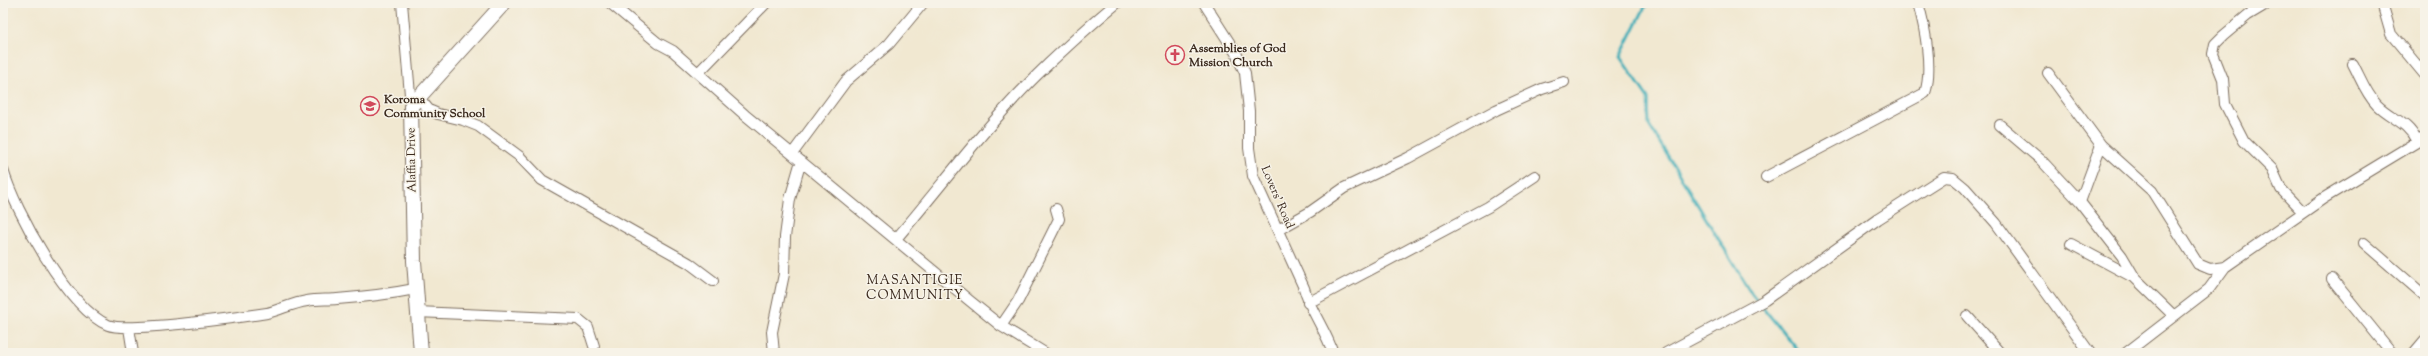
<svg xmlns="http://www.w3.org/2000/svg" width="2428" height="356" font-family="'Sorts Mill Goudy',serif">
  <rect width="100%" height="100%" fill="#f7f3e8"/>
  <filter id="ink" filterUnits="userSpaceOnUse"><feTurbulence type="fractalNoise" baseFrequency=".025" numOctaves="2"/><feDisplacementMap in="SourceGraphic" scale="8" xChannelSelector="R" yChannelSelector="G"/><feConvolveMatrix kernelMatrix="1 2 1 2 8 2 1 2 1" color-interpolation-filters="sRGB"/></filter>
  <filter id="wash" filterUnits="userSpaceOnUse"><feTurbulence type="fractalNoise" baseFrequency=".012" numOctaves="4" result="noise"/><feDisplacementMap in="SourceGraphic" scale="16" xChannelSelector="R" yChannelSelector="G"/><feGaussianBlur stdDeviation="0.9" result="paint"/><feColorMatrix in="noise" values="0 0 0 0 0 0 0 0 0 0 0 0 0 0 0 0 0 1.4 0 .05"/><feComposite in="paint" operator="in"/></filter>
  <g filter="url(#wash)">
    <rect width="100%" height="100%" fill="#f1e8d1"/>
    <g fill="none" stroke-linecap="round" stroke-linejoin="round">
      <path stroke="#3fafb9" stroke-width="3" d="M 1647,3 L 1620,57 L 1648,98 L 1649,125 L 1752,294 L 1800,353"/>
    </g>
  </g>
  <g filter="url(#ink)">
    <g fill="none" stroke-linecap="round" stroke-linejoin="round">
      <defs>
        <path id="street" d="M 402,3 L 411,106
          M 610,3 L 658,43 L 673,51 L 745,115 L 970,301 L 1001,326 L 1045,353
          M 1204,3 L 1236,53 L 1245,73 L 1249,111 L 1249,148 L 1253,176 L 1304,288 C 1310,311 1326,330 1333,353
          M 2268,3 L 2248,15 L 2223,36 L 2215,44 L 2213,54 L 2223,79 L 2225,104 L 2244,141 L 2272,169 L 2281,189 L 2303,212
          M 2382,3 L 2391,34 L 2425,75
          M 2353,64 C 2360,77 2366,94 2377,105 C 2390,118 2408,122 2416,140
          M 698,73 L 766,3
          M 2048,73 L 2101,145 L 2152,191 L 2198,264 L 2210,269 L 2225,267 L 2324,198 L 2425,137
          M 418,97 L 429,110 L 438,114 L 463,120 L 478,126 L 519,156 L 542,180 L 689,263 L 713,281
          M 2000,125 L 2041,160 L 2080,202 L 2122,256 L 2135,278 L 2174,316
          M 792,154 L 846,81 L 889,44 L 923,3
          M 3,170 C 15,211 68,308 108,325 C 127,333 240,317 267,313 C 280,310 293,303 307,301 C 317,299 327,300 337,299 C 363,297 390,294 415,289
          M 1766,177 L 1925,93 C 1933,69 1925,27 1918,3
          M 2080,202 L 2101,145
          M 1278,230 L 1310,212 L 1344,188 L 1408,158 L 1496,110 L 1542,89 L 1564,82
          M 896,239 C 943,184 987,124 1038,74 C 1064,49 1090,25 1117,3
          M 2364,243 L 2425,296
          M 2071,244 L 2133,277
          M 2332,279 L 2392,353
          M 1308,303 L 1488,207 L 1535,176
          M 417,312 L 578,319 L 588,327 L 594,346
          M 1967,316 L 2000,353
          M 1001,326 L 1018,301 L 1059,219 L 1056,209
          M 129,328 L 133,353
          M 774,353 L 772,332 L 784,274 L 785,237 L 790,199 L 801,161
          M 1666,353 L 1765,300 L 1878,219 L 1944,177 L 1953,178 L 1965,188 L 1996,223 L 2090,353
          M 2126,353 L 2209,289 L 2225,267
          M 2414,353 L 2425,340"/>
        <path id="secondary" d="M 421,353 L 414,261 L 411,106 L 504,3"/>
      </defs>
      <use href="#street" stroke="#7b6c5d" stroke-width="12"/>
      <use href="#secondary" stroke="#7b6c5d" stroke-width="16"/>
      <use href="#street" stroke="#fff" stroke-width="10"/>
      <use href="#secondary" stroke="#fff" stroke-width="14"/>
    </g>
  </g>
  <defs>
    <symbol id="church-ring" viewBox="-11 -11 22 22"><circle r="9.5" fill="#f7f3e8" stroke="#d1495b" stroke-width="1.5"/><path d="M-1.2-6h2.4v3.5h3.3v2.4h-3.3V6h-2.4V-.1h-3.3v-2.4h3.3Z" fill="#d1495b"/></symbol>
    <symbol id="school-ring" viewBox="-11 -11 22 22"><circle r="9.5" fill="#f7f3e8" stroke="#d1495b" stroke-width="1.5"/><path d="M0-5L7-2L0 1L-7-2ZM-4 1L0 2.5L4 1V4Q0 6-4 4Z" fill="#d1495b"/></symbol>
  </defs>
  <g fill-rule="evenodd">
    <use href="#church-ring" x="1164" y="44" width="22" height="22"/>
    <use href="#school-ring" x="359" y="95" width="22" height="22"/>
  </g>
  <g text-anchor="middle" stroke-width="3" stroke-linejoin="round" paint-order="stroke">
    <g font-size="12" font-weight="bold" fill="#3b2a1e" stroke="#f7f3e8" text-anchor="start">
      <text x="1189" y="52">Assemblies of God<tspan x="1189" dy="14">Mission Church</tspan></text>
      <text x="384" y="103">Koroma<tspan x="384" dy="14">Community School</tspan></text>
    </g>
    <g font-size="12" fill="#3b2a1e" stroke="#f7f3e8">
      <text transform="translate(411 160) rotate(-91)" y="4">Alaffia Drive</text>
      <text transform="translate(1278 197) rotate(67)" y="4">Lovers' Road</text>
    </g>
    <g font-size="13" letter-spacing="1" fill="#3b2a1e" stroke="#f7f3e8">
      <text x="915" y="284">MASANTIGIE<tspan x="915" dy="15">COMMUNITY</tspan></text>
    </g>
  </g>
  <rect width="2428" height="356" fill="none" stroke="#f7f3e8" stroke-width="16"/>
</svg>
